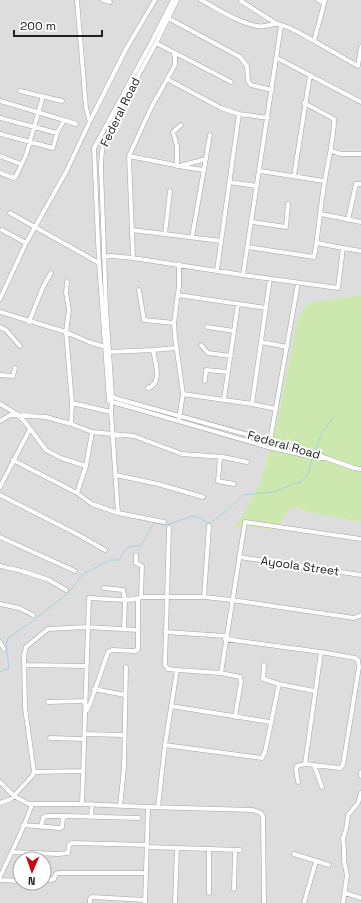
<svg xmlns="http://www.w3.org/2000/svg" width="361" height="903" font-family="'Space Grotesk',sans-serif">
  <rect width="100%" height="100%" fill="#f0ece6"/>
  <path fill="#dedddd" fill-rule="evenodd" d="M 0,0 L 361,0 L 361,57 L 359,68 L 361,69 L 361,295 L 307,303 L 278,419 L 260,483 L 236,527 L 276,529 L 291,507 L 322,515 L 361,522 L 361,695 L 360,704 L 361,700 L 361,903 L 0,903 ZM 20,859 L 44,859 L 44,883 L 20,883 Z"/>
  <path fill="#cde8af" d="M 361,295 L 361,522 L 322,515 L 291,507 L 276,529 L 236,527 L 260,483 L 278,419 L 297,322 L 307,303 Z"/>
  <g fill="none" stroke-linecap="round" stroke-linejoin="round">
    <path stroke="#a9d2db" stroke-width="1" d="M 315,452 L 322,432 L 334,417
      M 0,672 L 9,668 L 6,644 L 8,638 L 30,623 L 69,592 L 83,574 L 110,560 L 119,560 C 125,548 128,545 141,546 L 154,523 L 166,525 L 193,516 L 198,517 L 207,523 L 211,523 L 226,511 L 243,495 L 274,492 L 293,484 L 301,482 L 307,476 L 312,459"/>
    <defs>
      <path id="minor" d="M 77,0 L 86,108 L 89,119 L 90,121 L 126,49 L 155,0
        M 103,0 L 110,2
        M 201,0 C 218,9 237,22 257,26 C 265,28 272,23 277,24 C 290,26 303,35 314,41
        M 318,0 L 324,3
        M 325,0 L 314,41 L 358,66 L 361,47
        M 241,1 L 277,24
        M 168,18 L 240,57 L 247,66 L 248,81 L 251,85 L 272,90
        M 156,43 L 231,82
        M 277,58 L 361,102
        M 167,79 L 221,108 L 239,114 L 217,270
        M 20,91 L 62,101
        M 0,101 L 64,120 L 57,133 L 53,148 L 0,134
        M 239,114 L 268,118
        M 0,118 L 57,133
        M 64,120 L 76,124
        M 331,151 L 341,154 L 361,154
        M 0,156 L 21,164
        M 129,156 L 180,166 L 206,159
        M 177,166 L 177,146 L 173,132 L 181,125
        M 183,167 L 204,170
        M 260,171 L 324,181
        M 0,173 L 14,178 L 16,176 L 26,155 L 43,96
        M 294,176 L 310,75
        M 229,182 L 257,186
        M 10,213 L 99,263
        M 321,214 L 361,222
        M 348,220 L 356,184 L 361,184
        M 252,222 L 286,227 L 288,204
        M 2,230 L 26,243
        M 132,230 L 221,241
        M 165,234 L 170,191
        M 192,237 L 210,135
        M 248,247 L 314,257 C 319,232 320,206 325,180 C 328,160 334,140 334,119 L 304,103
        M 343,248 L 361,251
        M 104,257 L 111,256 L 133,258 L 243,275 L 281,26
        M 133,258 L 129,156 L 151,108 L 175,65 L 175,57 L 173,52
        M 179,264 L 179,286 L 174,323 L 175,337 L 183,394 L 252,404 L 276,409
        M 243,275 L 338,288 L 343,248 L 317,243
        M 67,282 L 66,293 L 69,310 L 66,332 L 72,403 L 71,424
        M 139,290 L 144,320 L 174,323
        M 178,295 L 266,308
        M 0,299 L 26,243 L 66,172 L 90,121
        M 0,312 L 66,332 L 89,342 L 105,347
        M 29,322 L 43,287 L 51,273
        M 0,327 L 6,330 L 20,346
        M 207,327 L 234,331
        M 261,342 L 287,347
        M 201,345 L 208,353 L 231,356
        M 109,352 L 153,350 L 176,348
        M 0,375 L 13,376 L 15,368
        M 205,381 L 206,370 L 228,372
        M 148,388 C 163,383 155,362 153,350
        M 112,396 L 118,399 L 318,454 L 326,458 L 317,458 L 268,447 L 109,401 L 99,263 L 94,148 L 151,43 L 173,0
        M 224,399 L 238,304
        M 72,403 L 111,412
        M 0,404 L 17,414 L 25,422 L 46,450 L 61,458 L 86,466
        M 252,404 L 270,279
        M 179,419 L 183,394
        M 0,421 L 10,415 L 46,417 L 71,424 L 92,432 L 134,436 L 182,454 L 223,457 L 247,462
        M 270,441 L 298,283
        M 220,457 L 218,481 L 234,484
        M 326,458 L 354,468 L 361,469
        M 13,460 L 77,493 L 92,504 L 118,513 L 111,412 L 112,396 L 106,307 L 101,169 C 101,150 103,143 111,126 L 156,43 L 177,0
        M 116,475 L 158,484 L 203,497
        M 0,487 L 30,429
        M 77,493 L 86,466 L 92,432
        M 0,495 L 77,534 L 105,550
        M 118,513 L 164,522
        M 0,537 L 75,571
        M 136,555 L 136,563 L 142,566 L 141,597
        M 239,557 L 361,575
        M 0,566 L 22,571 L 49,580 L 66,590
        M 104,588 L 123,590 L 125,600 L 124,629
        M 204,597 L 209,526
        M 0,604 L 19,608 L 33,615
        M 165,632 L 226,636
        M 225,639 L 321,652 L 355,658 L 358,660 L 359,667 L 343,765 L 340,768 L 305,764 L 321,652
        M 0,642 L 4,649
        M 25,665 L 86,666
        M 264,665 L 263,679 L 279,684
        M 177,670 L 221,673 L 240,677 L 241,682 L 235,717
        M 221,673 L 245,522 L 361,539
        M 94,689 L 125,695
        M 48,702 L 85,701
        M 171,706 L 270,722
        M 87,710 L 90,704 L 108,652 L 112,650 L 135,651 L 138,649 L 138,599
        M 84,734 L 124,735
        M 50,738 L 84,739
        M 165,745 L 262,758 L 265,752 L 279,684 L 314,691
        M 314,765 L 322,787
        M 34,772 L 83,771
        M 361,772 L 361,776
        M 0,782 L 14,796 L 29,804 L 82,804 L 148,807 L 253,810 L 261,813 L 263,817 L 264,903
        M 298,782 L 296,769 L 297,766 L 305,764
        M 0,803 L 11,799 L 32,776 L 34,772 L 25,708 L 24,656 L 26,647 L 48,629 L 87,627 L 138,630
        M 82,804 L 89,598 C 101,598 132,603 141,597 L 204,597 L 232,600 L 354,618 L 361,615
        M 120,806 L 124,768 L 126,667
        M 158,807 L 165,745 L 177,670 L 168,669 L 165,665 L 169,528
        M 91,817 L 92,804
        M 23,825 L 60,828 L 62,827 L 63,818 L 66,816 L 139,818
        M 41,827 L 43,818 L 46,816 L 64,816
        M 147,847 L 240,850
        M 209,849 L 209,893
        M 12,852 L 58,854 L 68,853 L 69,845 L 72,843 L 147,845
        M 294,854 L 329,865
        M 0,877 C 11,853 24,829 32,804
        M 0,880 L 20,881
        M 44,881 L 54,879 L 56,874 L 58,873 L 146,873
        M 234,889 L 235,850
        M 345,893 L 361,898
        M 90,903 L 90,899 L 92,897 L 145,900
        M 145,903 L 148,807
        M 175,903 L 177,848
        M 304,903 L 316,861
        M 343,903 L 347,875 L 344,861 L 344,849 L 343,838 L 346,830 L 348,815 L 358,803 L 361,793"/>
    </defs>
    <use href="#minor" stroke="#a4a4a4" stroke-width="5"/>
    <use href="#minor" stroke="#fff" stroke-width="4"/>
  </g>
  <g text-anchor="middle" stroke-width="4" stroke-linejoin="round" paint-order="stroke">
    <g font-size="12" fill="#202020" stroke="#fff">
      <text transform="translate(120 112) rotate(-64)" y="4">Federal Road</text>
      <text transform="translate(284 445) rotate(16)" y="4">Federal Road</text>
      <text transform="translate(300 566) rotate(8)" y="4">Ayoola Street</text>
    </g>
  </g>
  <g transform="translate(32 871) rotate(182)"><circle r="19" fill="#ffffff" stroke="#a6a6a6"/>
  <path d="M0-3L7 15L0 10L-7 15Z" fill="#c70811"/>
  <text y="-6" font-size="11" font-weight="bold" text-anchor="middle" fill="#202020">N</text>
  </g>
  <path d="M14 30v6h88v-6" fill="none" stroke="#202020" stroke-width="2"/>
  <text x="20" y="30" font-size="12" fill="#202020" stroke="#ffffff" stroke-width="3" paint-order="stroke">200 m</text>
</svg>
